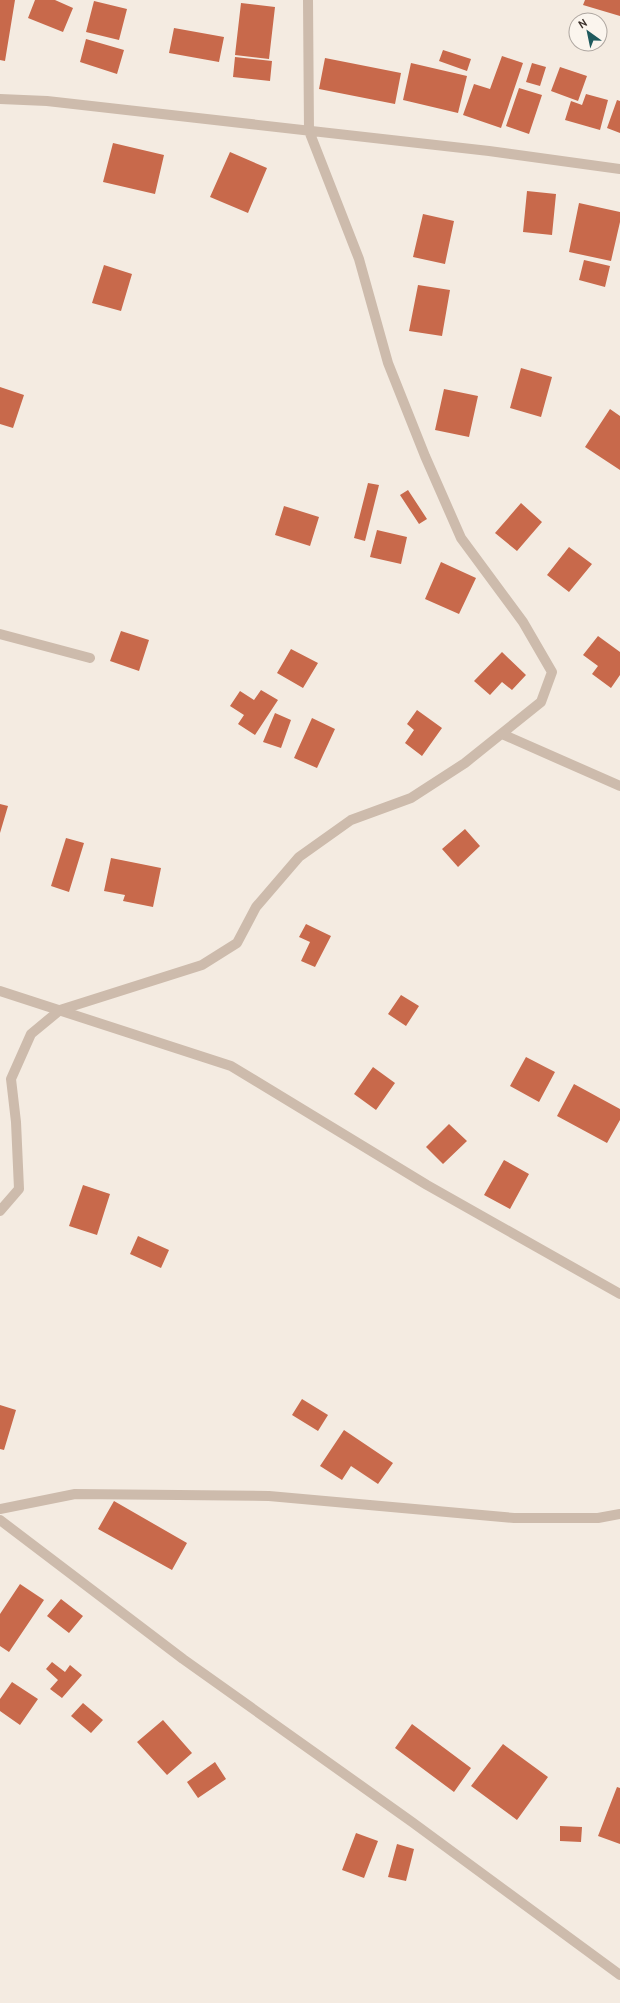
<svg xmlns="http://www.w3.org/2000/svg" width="620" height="2003" font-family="Cabin,sans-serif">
  <rect width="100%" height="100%" fill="#f4ebe1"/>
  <path fill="#c8694b" d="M 0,0 L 15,0 L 5,61 L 0,60 Z
    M 35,0 L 55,0 L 73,8 L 63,32 L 28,18 Z
    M 585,0 L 620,0 L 620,16 L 583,5 Z
    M 94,1 L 127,9 L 119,40 L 86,32 Z
    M 241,3 L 275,7 L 269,59 L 235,55 Z
    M 174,28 L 224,37 L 219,62 L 169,53 Z
    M 86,39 L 124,50 L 117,74 L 80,62 Z
    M 443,50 L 471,59 L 467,71 L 439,61 Z
    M 502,56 L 523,63 L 501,128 L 463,115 L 474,84 L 490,89 Z
    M 235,57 L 272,61 L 270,81 L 233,77 Z
    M 325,58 L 401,73 L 395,104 L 319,89 Z
    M 411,63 L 467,76 L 458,113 L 403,100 Z
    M 532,63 L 546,67 L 540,86 L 526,82 Z
    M 560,67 L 587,76 L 578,101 L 551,91 Z
    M 519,88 L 542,95 L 529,134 L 506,126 Z
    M 586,94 L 608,100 L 600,130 L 565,120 L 571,101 L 582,105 Z
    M 617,100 L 620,101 L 620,133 L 607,128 Z
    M 113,143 L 164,155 L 155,194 L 103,182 Z
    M 230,152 L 267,168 L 248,213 L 210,197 Z
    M 527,191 L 556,194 L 552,235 L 523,232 Z
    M 579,203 L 620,212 L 620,222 L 611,261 L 569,252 Z
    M 423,214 L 454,221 L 445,264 L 413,257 Z
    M 584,260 L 610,266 L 605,287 L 579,280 Z
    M 104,265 L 132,274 L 121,311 L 92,303 Z
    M 418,285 L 450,290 L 442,336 L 409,331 Z
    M 521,368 L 552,377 L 541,417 L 510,408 Z
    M 0,387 L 24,395 L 13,428 L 0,424 Z
    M 444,389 L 478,396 L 469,437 L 435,430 Z
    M 610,409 L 620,416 L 620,470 L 585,447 Z
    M 368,483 L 379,485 L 365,541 L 354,538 Z
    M 408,490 L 427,519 L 419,524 L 400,495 Z
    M 521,503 L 542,522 L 517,551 L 495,533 Z
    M 284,506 L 319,517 L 310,546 L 275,535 Z
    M 377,530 L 407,537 L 401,564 L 370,557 Z
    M 569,547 L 592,564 L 569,592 L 547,575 Z
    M 441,562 L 476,578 L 459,614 L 425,599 Z
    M 121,631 L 149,640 L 139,671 L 110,661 Z
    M 598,636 L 620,652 L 620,675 L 611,688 L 592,674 L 598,666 L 583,655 Z
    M 291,649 L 318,663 L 303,688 L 277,673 Z
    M 502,652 L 526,675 L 512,690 L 502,682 L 490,695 L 474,681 Z
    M 261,690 L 278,700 L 255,735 L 238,724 L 244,715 L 230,706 L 240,691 L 254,700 Z
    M 417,710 L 442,728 L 422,756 L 405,743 L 414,730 L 407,724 Z
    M 275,713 L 291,720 L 281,748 L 263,742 Z
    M 312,718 L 335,729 L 317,768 L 294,758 Z
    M 0,804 L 8,806 L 0,833 Z
    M 465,829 L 480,846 L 458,867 L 442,849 Z
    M 66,838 L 84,843 L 69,892 L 51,886 Z
    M 111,858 L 161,868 L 153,907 L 123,901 L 125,895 L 104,891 Z
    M 306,924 L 331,936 L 315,967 L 301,961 L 310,942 L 299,937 Z
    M 401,995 L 419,1006 L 406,1026 L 388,1014 Z
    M 526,1057 L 555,1072 L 539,1102 L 510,1086 Z
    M 373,1067 L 395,1083 L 376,1110 L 354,1094 Z
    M 574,1084 L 620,1109 L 620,1120 L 607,1143 L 557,1116 Z
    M 449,1124 L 467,1141 L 443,1164 L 426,1147 Z
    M 504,1160 L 529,1174 L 510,1209 L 484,1195 Z
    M 83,1185 L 110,1194 L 97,1235 L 69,1226 Z
    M 138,1236 L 169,1250 L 161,1268 L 130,1254 Z
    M 302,1399 L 328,1415 L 318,1431 L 292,1415 Z
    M 0,1405 L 16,1410 L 4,1450 L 0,1449 Z
    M 344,1430 L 393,1463 L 378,1484 L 351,1466 L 342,1480 L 320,1466 Z
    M 114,1501 L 187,1543 L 172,1570 L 98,1529 Z
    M 20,1584 L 44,1600 L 9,1652 L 0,1646 L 0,1614 Z
    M 61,1599 L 83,1616 L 69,1633 L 47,1616 Z
    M 52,1662 L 65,1672 L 70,1665 L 82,1675 L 62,1698 L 50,1689 L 58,1680 L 46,1669 Z
    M 12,1682 L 38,1699 L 20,1725 L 0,1711 L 0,1699 Z
    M 83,1703 L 103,1720 L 91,1733 L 71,1716 Z
    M 163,1720 L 192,1753 L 167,1775 L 137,1742 Z
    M 412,1724 L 471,1768 L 454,1792 L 395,1748 Z
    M 503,1744 L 548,1777 L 517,1820 L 471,1786 Z
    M 215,1762 L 226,1779 L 198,1798 L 187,1782 Z
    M 617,1787 L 620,1788 L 620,1844 L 598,1836 Z
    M 560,1826 L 582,1827 L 581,1842 L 560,1841 Z
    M 356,1833 L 378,1841 L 364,1878 L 342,1870 Z
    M 397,1844 L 414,1849 L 406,1881 L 388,1877 Z"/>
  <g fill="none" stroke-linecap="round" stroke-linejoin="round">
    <path stroke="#cdbbac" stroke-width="10" d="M 0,99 L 47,101 L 489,151 L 620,169
      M 0,634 L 90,658
      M 502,734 L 620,786
      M 0,991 L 231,1066 L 427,1185 L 620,1294
      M 0,1211 L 19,1189 L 16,1122 L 11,1079 L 31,1034 L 60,1010 L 202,965 L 237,943 L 256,907 L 299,857 L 351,820 L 411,798 L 465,763 L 541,702 L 552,672 L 523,622 L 461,538 L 425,456 L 388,363 L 359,259 L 309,131 L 308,0
      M 0,1509 L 75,1494 L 269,1496 L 514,1518 L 598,1518 L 620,1514
      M 0,1520 L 183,1659 L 412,1822 L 620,1975"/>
  </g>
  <g transform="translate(588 32) rotate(327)"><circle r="19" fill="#fbf5ee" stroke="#aea6a0"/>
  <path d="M0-3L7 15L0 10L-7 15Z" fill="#1f5a5e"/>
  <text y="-6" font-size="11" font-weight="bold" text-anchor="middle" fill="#3b302b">N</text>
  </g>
</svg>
